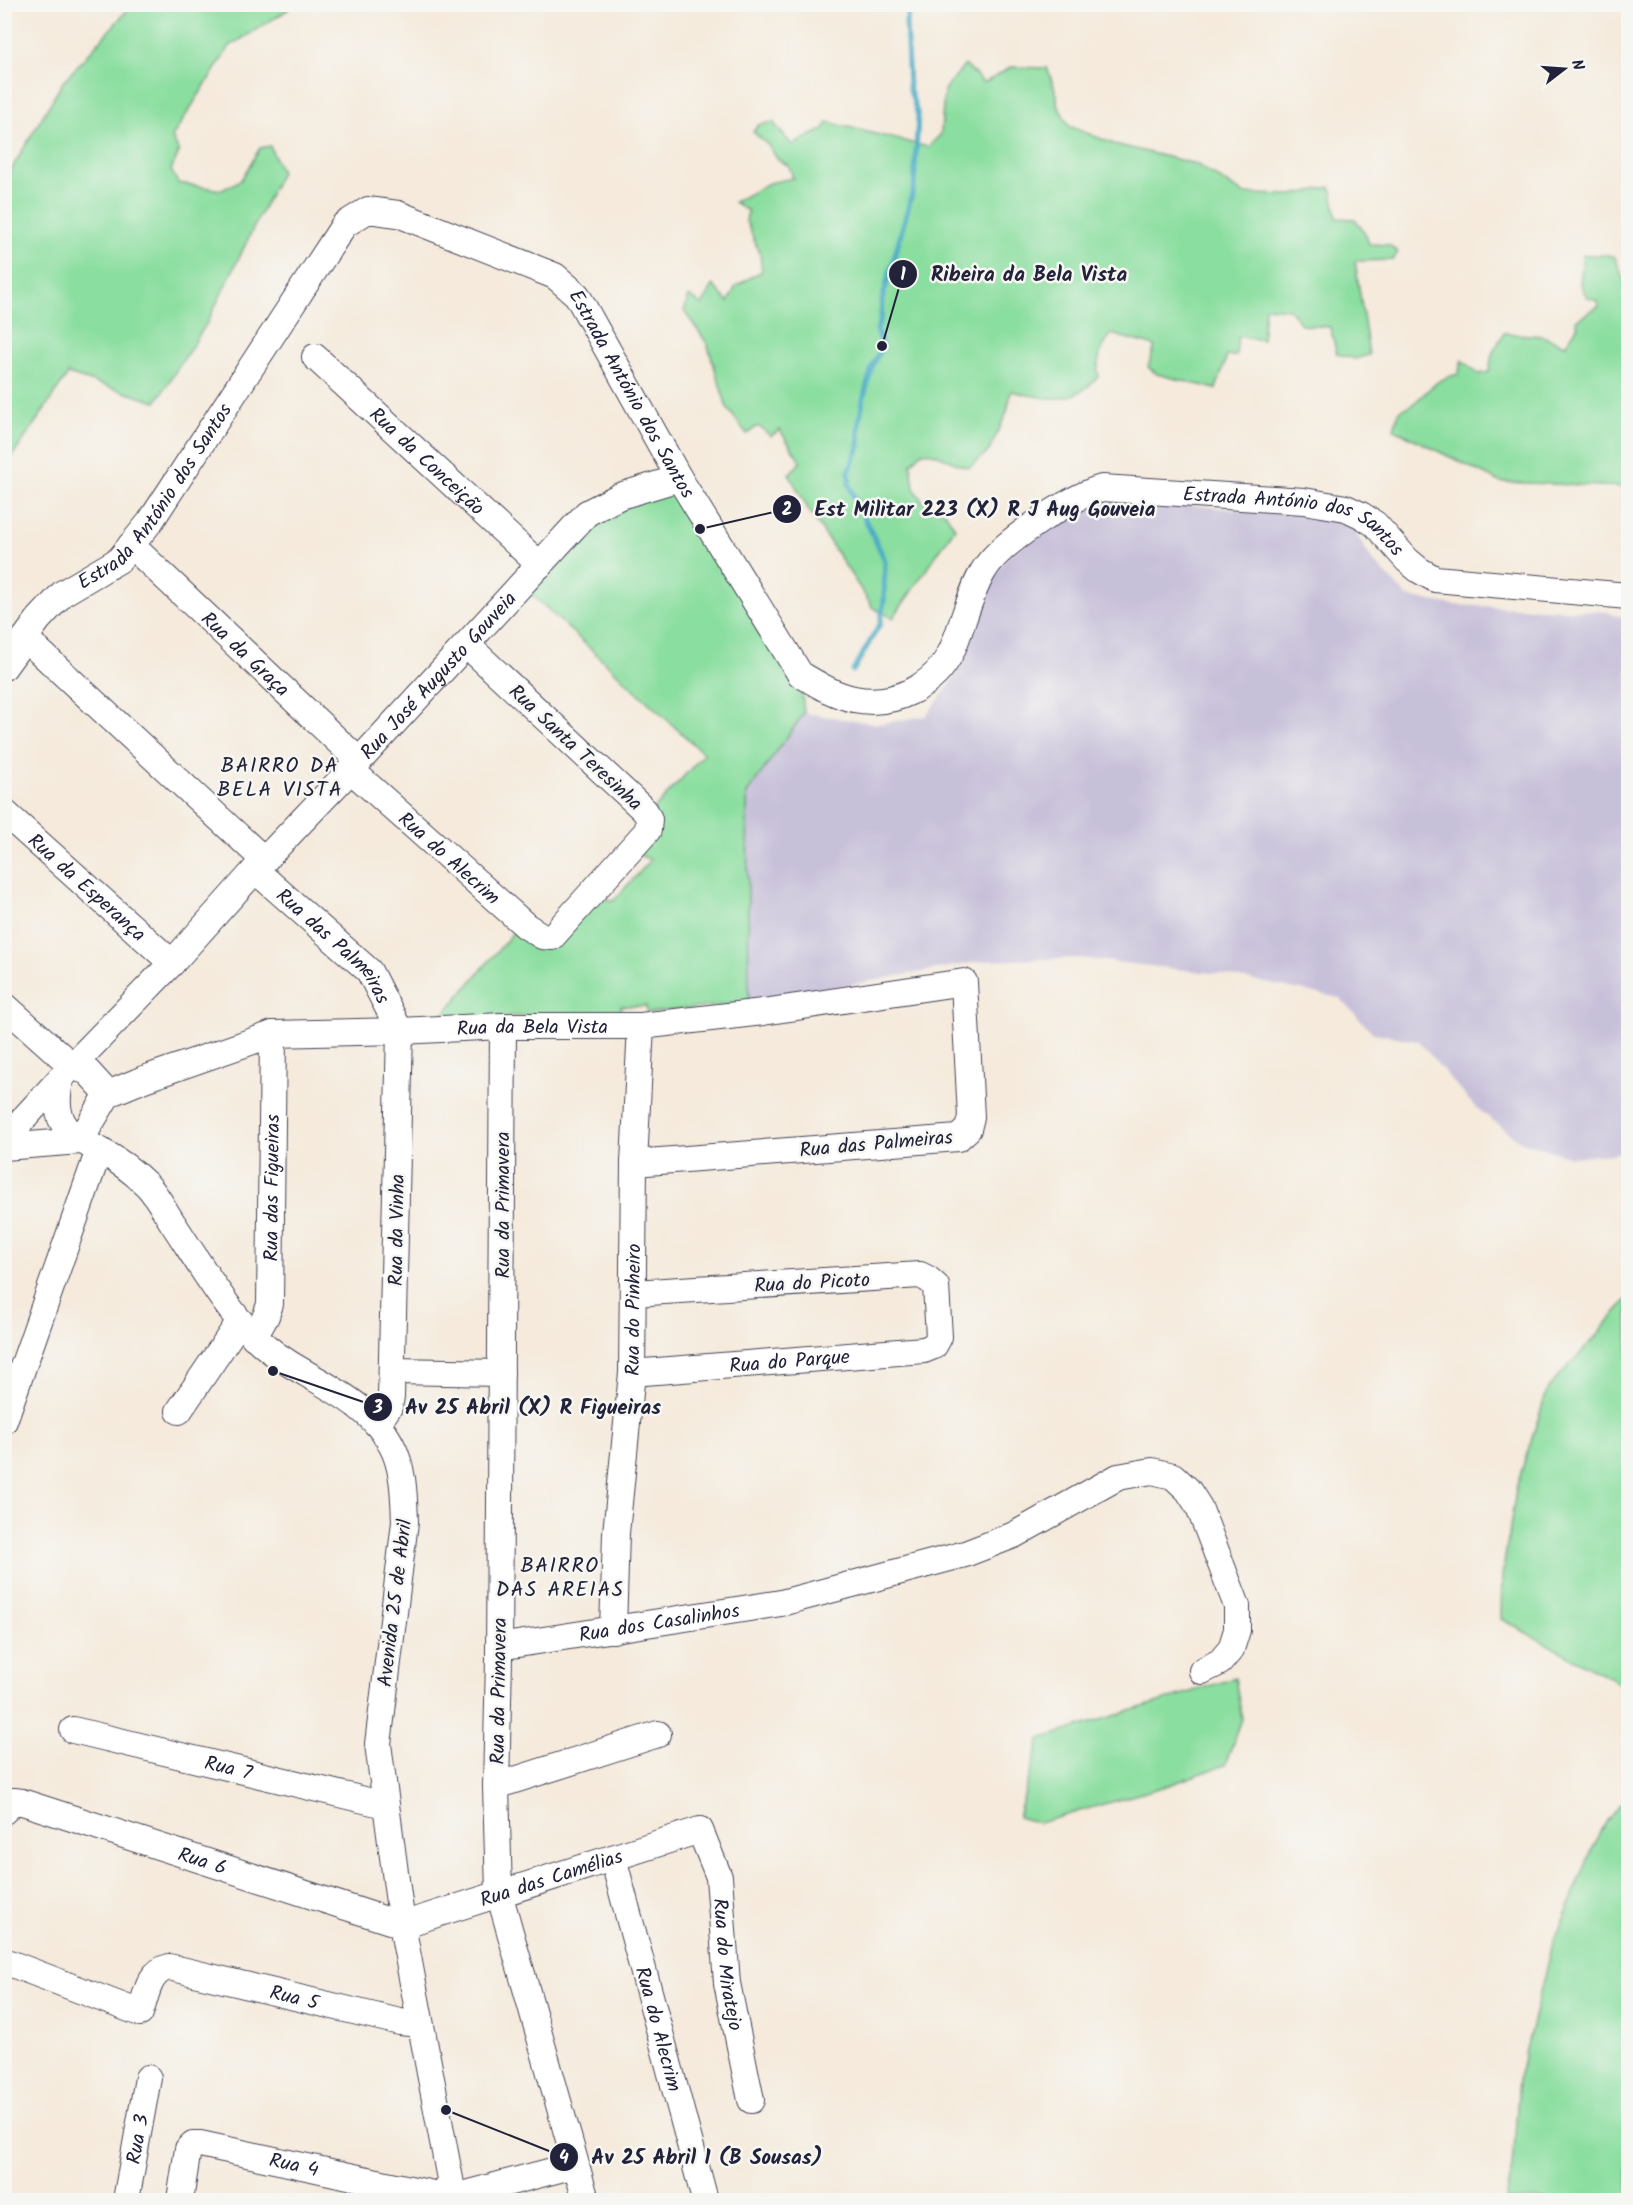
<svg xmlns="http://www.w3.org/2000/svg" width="1633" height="2205" font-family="Kalam,sans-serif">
  <rect width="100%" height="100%" fill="#f6f6f2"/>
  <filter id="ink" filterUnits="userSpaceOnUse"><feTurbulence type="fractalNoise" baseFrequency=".0167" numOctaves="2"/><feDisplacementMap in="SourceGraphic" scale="12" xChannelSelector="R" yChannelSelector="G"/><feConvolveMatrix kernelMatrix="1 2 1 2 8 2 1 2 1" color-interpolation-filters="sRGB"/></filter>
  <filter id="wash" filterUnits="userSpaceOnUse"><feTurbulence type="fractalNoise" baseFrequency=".008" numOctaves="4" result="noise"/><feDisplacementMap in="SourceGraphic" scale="24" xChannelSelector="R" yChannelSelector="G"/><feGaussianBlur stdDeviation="1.35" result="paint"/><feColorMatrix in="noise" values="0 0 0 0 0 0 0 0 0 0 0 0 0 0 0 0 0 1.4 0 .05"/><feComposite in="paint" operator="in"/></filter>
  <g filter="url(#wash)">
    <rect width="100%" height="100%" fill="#f5eadb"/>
    <path fill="#c7c0d9" d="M 1109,498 L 1333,518 L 1358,529 L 1356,534 L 1372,560 L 1408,597 L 1455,605 L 1608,612 L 1613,615 L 1628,617 L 1628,1149 L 1615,1154 L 1571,1157 L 1520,1141 L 1474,1106 L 1418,1041 L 1373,1033 L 1340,998 L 1220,974 L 1079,958 L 982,961 L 749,1003 L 747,793 L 804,713 L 878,724 L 926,716 L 949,686 L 971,626 L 995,574 L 1009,555 L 1084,504 Z"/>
    <path fill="#8ade9f" stroke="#56806d" stroke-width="1.5" d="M 281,4 L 288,10 L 230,46 L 172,137 L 179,152 L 171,170 L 178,183 L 222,190 L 241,180 L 260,148 L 270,146 L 281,172 L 207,323 L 156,402 L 68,374 L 8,463 L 5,464 L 5,180 L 63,82 L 132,5 Z
      M 965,65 L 984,83 L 1011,67 L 1047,68 L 1057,95 L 1057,104 L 1069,126 L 1114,144 L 1196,164 L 1244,194 L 1292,195 L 1331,187 L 1337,218 L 1355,219 L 1366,235 L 1369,244 L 1389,245 L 1398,252 L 1393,260 L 1355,261 L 1369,355 L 1355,359 L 1337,354 L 1330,327 L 1302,325 L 1289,309 L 1265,307 L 1262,340 L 1238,336 L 1236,356 L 1227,356 L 1216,389 L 1157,374 L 1148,367 L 1155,346 L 1111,334 C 1101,349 1096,359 1098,377 C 1071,407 1046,399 1011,391 L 1007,412 L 989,451 L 969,467 C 951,465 940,451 922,452 L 911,464 L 914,488 L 923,502 L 945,512 L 955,528 L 893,618 L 873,608 L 810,512 L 789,474 L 801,462 L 780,430 L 771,436 L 758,426 L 747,434 L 727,408 L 707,343 L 684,311 L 689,296 L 702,305 L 713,285 L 728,302 L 736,286 L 762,271 L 760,254 L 746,221 L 748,211 L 734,202 L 769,183 L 793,178 L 789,166 L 778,160 L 768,145 L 753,132 L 758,125 L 773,122 L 792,145 L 824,129 L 828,122 L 928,147 L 941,134 L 944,90 Z
      M 1583,255 L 1607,255 L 1615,257 L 1624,281 L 1628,285 L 1628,487 L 1500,482 L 1394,429 L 1399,411 C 1419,403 1420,396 1435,384 C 1441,379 1451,376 1458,374 L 1462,360 L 1478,374 L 1489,372 L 1492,354 L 1504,333 L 1542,336 L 1565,345 L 1578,326 L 1576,320 L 1599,306 L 1597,301 L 1587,297 L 1580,284 Z
      M 680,489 L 801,684 L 804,713 L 747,793 L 749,1003 L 647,1013 L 646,1006 L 621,1006 L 621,1013 L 447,1018 L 442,1016 L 517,928 L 534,944 L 600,896 L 613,901 L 651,860 L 639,855 L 656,807 L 704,754 L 527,590 L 587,529 L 613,509 Z
      M 1628,1298 L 1628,1688 L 1501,1619 L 1502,1576 L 1517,1485 L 1548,1388 L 1592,1341 Z
      M 1235,1678 L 1242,1719 L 1225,1765 L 1169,1785 L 1039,1823 L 1018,1817 L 1040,1739 Z
      M 1628,1795 L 1628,2200 L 1506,2200 L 1513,2167 L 1519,2078 L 1550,1952 L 1600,1831 Z"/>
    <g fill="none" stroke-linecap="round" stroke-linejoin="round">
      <path stroke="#46abc6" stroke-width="5" d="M 853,671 L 880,624 L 884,600 L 885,560 L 854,497 L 849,485 L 849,471 L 859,447 L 859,424 L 863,400 L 872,367 L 882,346 L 877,329 L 881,318 L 882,300 L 914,187 L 918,116 L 909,87 L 906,22 L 911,4"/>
    </g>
  </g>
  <g filter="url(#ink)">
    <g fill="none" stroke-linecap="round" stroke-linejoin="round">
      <defs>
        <g id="minor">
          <path id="s1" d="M 315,357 L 540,565"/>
          <path id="s2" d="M 131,545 L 359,761"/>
          <path d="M 25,638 L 264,860"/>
          <path id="s3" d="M 4,667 L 38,620 L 63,593 L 119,560 L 150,522 L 344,225 L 368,210 L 398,214 L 555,276 L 577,295 L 679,478 L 800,674 C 817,684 834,695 854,699 C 893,707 935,687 952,650 C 962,627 971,590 984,570 C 1000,543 1071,497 1102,488 L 1304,501 L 1346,508 L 1361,515 L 1375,524 L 1407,560 L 1419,570 L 1435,579 L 1628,596"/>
          <path id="s4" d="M 351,770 L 526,926 L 542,936 L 552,937 L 648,830 L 649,819 L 645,811 L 467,645"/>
          <path id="s5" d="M 4,812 L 172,963"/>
          <path id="s6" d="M 255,870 L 369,971 L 400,1031 L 391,1397 L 389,1407 L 377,1424"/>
          <path d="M 4,1005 L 72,1066 L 88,1072 L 108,1094"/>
          <path d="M 503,1026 L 499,1660 L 496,1786 L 499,1893 L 586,2200"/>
          <path d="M 60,1079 C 59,1088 57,1097 58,1106 C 60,1131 80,1140 99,1150 C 116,1159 133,1171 147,1185 C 157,1195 164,1210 172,1222 C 194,1255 214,1290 239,1320 C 253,1337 272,1353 290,1364 C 326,1386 373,1407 392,1446 C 404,1469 404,1497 405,1522 L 378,1744 L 402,1925 L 454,2200"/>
          <path id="s7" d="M 108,1094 L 144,1079 L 273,1034 L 400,1031 L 503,1026 L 641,1026 L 763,1012 L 964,982 L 971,1117 L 968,1129 L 958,1138 L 634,1163"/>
          <path id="s8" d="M 4,1140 L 72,1066 L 172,963 L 255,870 L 359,761 L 587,513 L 620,496 L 679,478"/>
          <path d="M 80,1141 L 108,1094"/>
          <path d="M 4,1147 L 80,1141"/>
          <path id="s9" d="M 254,1337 L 266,1316 L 270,1304 L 273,1034"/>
          <path d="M 393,1371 L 501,1373"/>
          <path id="s10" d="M 632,1373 L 924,1350 L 934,1346 L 939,1337 L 936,1286 L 928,1279 L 920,1275 L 633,1293"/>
          <path d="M 179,1411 L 240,1321"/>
          <path d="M 4,1421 L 99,1150"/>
          <path id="s11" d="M 613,1630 L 616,1533 L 632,1373 L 634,1163 L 641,1026"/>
          <path id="s12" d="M 499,1647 L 781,1603 L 804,1597 L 965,1554 L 1014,1535 L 1118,1477 L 1152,1471 L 1173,1476 L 1188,1490 L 1199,1507 L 1237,1606 L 1237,1630 L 1231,1649 L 1220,1662 L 1202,1671"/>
          <path id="s13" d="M 73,1730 L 385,1805"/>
          <path d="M 496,1786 L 658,1734"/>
          <path id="s14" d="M 4,1811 L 14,1801 L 22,1802 L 402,1925 L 700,1830 L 719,1877 L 727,1983 L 751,2100"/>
          <path id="s15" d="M 613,1858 L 705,2200"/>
          <path id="s16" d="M 4,1961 L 140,2013 C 147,1994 148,1972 169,1967 L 400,2022 L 420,2024"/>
          <path id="s17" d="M 126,2200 L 148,2078"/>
          <path id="s18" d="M 180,2200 L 188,2149 L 193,2144 L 200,2144 L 433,2194 L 465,2194 L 575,2165"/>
        </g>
      </defs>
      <use href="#minor" stroke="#424053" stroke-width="28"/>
      <use href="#minor" stroke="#fff" stroke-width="26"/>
    </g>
  </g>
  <g text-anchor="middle" stroke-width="5" stroke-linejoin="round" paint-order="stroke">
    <g font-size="20" fill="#22223b" stroke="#f6f6f2">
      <text dy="7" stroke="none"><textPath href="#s3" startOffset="933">Estrada António dos Santos</textPath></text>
      <text dy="7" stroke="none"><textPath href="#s1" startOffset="153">Rua da Conceição</textPath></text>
      <text dy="7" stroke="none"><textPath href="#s3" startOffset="231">Estrada António dos Santos</textPath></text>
      <text dy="7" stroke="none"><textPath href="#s3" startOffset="1868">Estrada António dos Santos</textPath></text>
      <text dy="7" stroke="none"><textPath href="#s2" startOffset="158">Rua da Graça</textPath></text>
      <text dy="7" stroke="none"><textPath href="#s8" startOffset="636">Rua José Augusto Gouveia</textPath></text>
      <text transform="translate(576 747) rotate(43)" y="7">Rua Santa Teresinha</text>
      <text dy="7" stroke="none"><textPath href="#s4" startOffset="132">Rua do Alecrim</textPath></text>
      <text dy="7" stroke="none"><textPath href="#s5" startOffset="112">Rua da Esperança</textPath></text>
      <text dy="7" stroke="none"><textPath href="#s6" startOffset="110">Rua das Palmeiras</textPath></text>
      <text dy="7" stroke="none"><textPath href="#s7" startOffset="435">Rua da Bela Vista</textPath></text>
      <text transform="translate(876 1143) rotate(-5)" y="7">Rua das Palmeiras</text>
      <text dy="7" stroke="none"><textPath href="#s9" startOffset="153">Rua das Figueiras</textPath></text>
      <text transform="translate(502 1205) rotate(-90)" y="7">Rua da Primavera</text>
      <text transform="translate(396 1230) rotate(-89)" y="7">Rua da Vinha</text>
      <text transform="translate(812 1282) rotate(-3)" y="7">Rua do Picoto</text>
      <text dy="7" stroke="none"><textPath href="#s11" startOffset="321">Rua do Pinheiro</textPath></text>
      <text dy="7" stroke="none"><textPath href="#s10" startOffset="158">Rua do Parque</textPath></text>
      <text transform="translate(394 1603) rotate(-83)" y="7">Avenida 25 de Abril</text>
      <text dy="7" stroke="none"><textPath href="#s12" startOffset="162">Rua dos Casalinhos</textPath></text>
      <text transform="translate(498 1691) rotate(-89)" y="7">Rua da Primavera</text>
      <text dy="7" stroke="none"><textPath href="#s13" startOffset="160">Rua 7</textPath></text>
      <text dy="7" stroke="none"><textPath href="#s14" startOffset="212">Rua 6</textPath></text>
      <text dy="7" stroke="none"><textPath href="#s14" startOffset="578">Rua das Camélias</textPath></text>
      <text dy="7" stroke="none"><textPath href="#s14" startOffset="873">Rua do Miratejo</textPath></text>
      <text dy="7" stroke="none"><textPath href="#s16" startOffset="332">Rua 5</textPath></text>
      <text dy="7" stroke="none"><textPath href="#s15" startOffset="177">Rua do Alecrim</textPath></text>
      <text dy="7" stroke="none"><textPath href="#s17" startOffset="62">Rua 3</textPath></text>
      <text dy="7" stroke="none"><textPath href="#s18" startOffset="162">Rua 4</textPath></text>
    </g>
    <g font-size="21" letter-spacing="1.5" fill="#22223b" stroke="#f6f6f2">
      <text x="280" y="772">BAIRRO DA<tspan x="280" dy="24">BELA VISTA</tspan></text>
      <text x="560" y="1572">BAIRRO<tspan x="560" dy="24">DAS AREIAS</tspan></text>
    </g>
  </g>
  <path fill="none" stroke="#22223b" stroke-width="2" d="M882 346L903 274M700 529L787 509M273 1371L378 1407M446 2110L564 2157"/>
  <g fill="#22223b" stroke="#f6f6f2" stroke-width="2">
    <circle cx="882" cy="346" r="6"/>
    <circle cx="700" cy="529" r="6"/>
    <circle cx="273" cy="1371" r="6"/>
    <circle cx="446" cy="2110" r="6"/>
    <circle cx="903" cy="274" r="15"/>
    <circle cx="787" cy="509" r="15"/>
    <circle cx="378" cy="1407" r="15"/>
    <circle cx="564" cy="2157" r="15"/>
  </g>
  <g font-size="18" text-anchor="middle" font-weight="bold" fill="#fff">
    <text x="903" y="280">1</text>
    <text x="787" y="515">2</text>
    <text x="378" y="1413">3</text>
    <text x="564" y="2163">4</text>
  </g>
  <g font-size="21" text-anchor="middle" font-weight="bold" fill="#22223b" stroke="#f6f6f2" stroke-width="5" stroke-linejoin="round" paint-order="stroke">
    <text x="1029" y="281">Ribeira da Bela Vista</text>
    <text x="985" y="516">Est Militar 223 (X) R J Aug Gouveia</text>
    <text x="533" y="1414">Av 25 Abril (X) R Figueiras</text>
    <text x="707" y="2164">Av 25 Abril 1 (B Sousas)</text>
  </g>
  <rect width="1633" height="2205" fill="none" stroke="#f6f6f2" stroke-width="24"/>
  <g transform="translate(1564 69) rotate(73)" stroke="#f6f6f2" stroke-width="4.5" paint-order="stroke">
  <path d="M0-4.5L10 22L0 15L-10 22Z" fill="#22223b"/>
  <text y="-9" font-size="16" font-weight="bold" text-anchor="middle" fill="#22223b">N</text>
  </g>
</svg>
